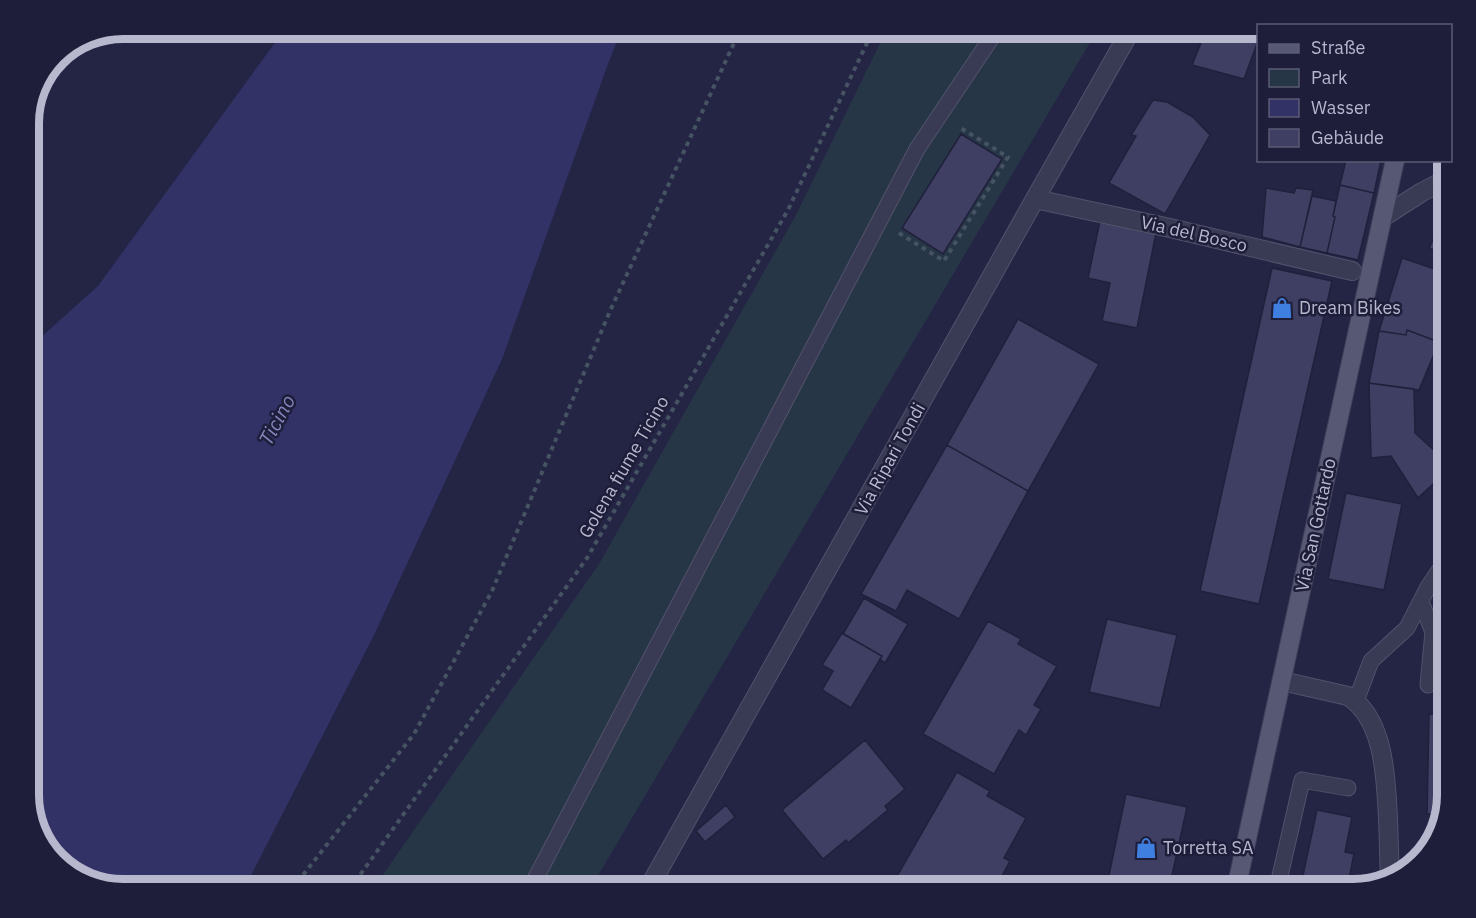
<svg xmlns="http://www.w3.org/2000/svg" width="1476" height="918" font-family="'IBM Plex Sans',sans-serif">
  <rect width="100%" height="100%" fill="#242545"/>
  <path fill="#273646" d="M 887,29 L 1098,29 L 590,889 L 373,889 L 599,564 L 796,215 Z"/>
  <path fill="#323267" d="M 285,29 L 622,29 L 609,61 L 502,359 L 374,635 L 244,889 L 123,889 L 71,874 L 41,842 L 29,801 L 29,348 L 98,286 Z"/>
  <path fill="#3e3f62" stroke="#20203c" stroke-width="1.5" d="M 1207,28 L 1243,28 L 1258,35 L 1258,41 L 1244,79 L 1192,65 Z
    M 1153,100 L 1167,102 L 1193,117 L 1210,135 L 1165,214 L 1109,183 L 1136,136 L 1131,135 Z
    M 961,134 L 1002,159 L 943,254 L 902,228 Z
    M 1346,160 L 1381,160 L 1374,193 L 1340,185 Z
    M 1340,185 L 1374,193 L 1358,260 L 1327,253 L 1335,217 L 1333,216 Z
    M 1266,188 L 1294,193 L 1296,188 L 1313,190 L 1300,247 L 1262,237 Z
    M 1312,196 L 1336,201 L 1333,216 L 1335,217 L 1327,253 L 1300,247 Z
    M 1447,212 L 1447,256 L 1429,248 Z
    M 1100,221 L 1156,233 L 1137,328 L 1102,321 L 1110,283 L 1088,278 Z
    M 1402,258 L 1447,273 L 1447,336 L 1443,334 L 1439,342 L 1407,330 L 1406,335 L 1379,331 Z
    M 1272,268 L 1332,281 L 1259,604 L 1200,591 Z
    M 1018,319 L 1099,364 L 1028,491 L 947,445 Z
    M 1407,330 L 1439,342 L 1419,390 L 1369,383 L 1379,331 L 1406,335 Z
    M 1369,383 L 1414,389 L 1415,433 L 1447,462 L 1447,471 L 1418,498 L 1391,456 L 1371,458 Z
    M 947,445 L 1028,491 L 959,619 L 907,590 L 896,611 L 861,594 Z
    M 1346,493 L 1402,504 L 1384,590 L 1328,579 Z
    M 864,598 L 908,624 L 885,663 L 880,659 L 882,656 L 843,634 Z
    M 1107,619 L 1177,635 L 1160,708 L 1089,692 Z
    M 988,621 L 1021,639 L 1018,644 L 1057,666 L 1034,705 L 1041,709 L 1026,735 L 1019,730 L 994,774 L 923,734 Z
    M 842,633 L 882,656 L 851,708 L 822,690 L 833,671 L 822,665 Z
    M 1429,714 L 1447,715 L 1447,795 L 1442,814 L 1427,814 Z
    M 865,740 L 905,789 L 885,806 L 888,810 L 848,843 L 846,840 L 823,859 L 782,810 Z
    M 957,772 L 990,791 L 987,796 L 1026,818 L 1004,858 L 1010,861 L 996,887 L 988,883 L 984,889 L 899,889 L 892,885 Z
    M 1126,794 L 1187,807 L 1169,889 L 1106,889 Z
    M 726,805 L 735,817 L 705,842 L 696,831 Z
    M 1317,810 L 1352,817 L 1345,852 L 1354,854 L 1347,889 L 1300,889 Z"/>
  <g fill="none" stroke-linecap="round" stroke-linejoin="round">
    <defs>
      <path id="lane" d="M 1421,602 L 1433,632 L 1428,685
        M 1356,701 L 1371,661 L 1407,628 L 1428,587 L 1447,559
        M 530,889 L 917,149 L 998,28
        M 1277,889 L 1302,780 L 1348,788"/>
      <path id="street" d="M 1035,199 L 1170,228 L 1352,271
        M 1383,217 L 1422,192 L 1447,179
        M 1282,681 L 1348,696 C 1385,719 1386,780 1388,819 C 1389,839 1389,859 1390,880
        M 648,889 L 1035,199 L 1132,28"/>
      <path id="primary" d="M 1236,889 L 1395,160"/>
    </defs>
    <use href="#lane" stroke="#52526c" stroke-width="17"/>
    <use href="#street" stroke="#52526c" stroke-width="20"/>
    <use href="#primary" stroke="#40405b" stroke-width="20"/>
    <path stroke="#455362" stroke-width="4" stroke-dasharray="4.5 4.5" stroke-linecap="butt" d="M 899,233 L 944,261 L 1008,157 L 959,127
      M 292,889 L 414,734 L 492,591 L 610,311 L 741,28
      M 350,889 L 587,558 L 788,210 L 874,28"/>
    <use href="#lane" stroke="#393a54" stroke-width="15"/>
    <use href="#street" stroke="#393a54" stroke-width="18"/>
    <use href="#primary" stroke="#575874" stroke-width="18"/>
  </g>
  <defs>
    <symbol id="shop-bare" viewBox="-9 -9 18 18"><path d="M-5-2.5h2.3a2.7 3.5 0 0 1 5.4 0H5L5.5 6h-11ZM-1.5-2.5h3a1.5 2.3 0 0 0-3 0Z" fill="#3f7fe0" stroke="#1e1e3a" stroke-width="2.5" paint-order="stroke"/></symbol>
  </defs>
  <g fill-rule="evenodd">
    <use href="#shop-bare" x="1267" y="293" width="30" height="30"/>
    <use href="#shop-bare" x="1131" y="833" width="30" height="30"/>
  </g>
  <g text-anchor="middle" stroke-width="5" stroke-linejoin="round" paint-order="stroke">
    <g font-size="18" fill="#b7b7ce" stroke="#1e1e3a">
      <text transform="translate(1194 234) rotate(13)" y="6">Via del Bosco</text>
      <text transform="translate(890 459) rotate(-61)" y="6">Via Ripari Tondi</text>
      <text transform="translate(624 467) rotate(-60)" y="6">Golena fiume Ticino</text>
      <text transform="translate(1316 525) rotate(-78)" y="6">Via San Gottardo</text>
    </g>
    <g font-size="18" fill="#b7b7ce" stroke="#1e1e3a" text-anchor="start">
      <text x="1299" y="314">Dream Bikes</text>
      <text x="1163" y="854">Torretta SA</text>
    </g>
    <g font-size="20" font-style="italic" fill="#8385bb" stroke="#1e1e3a">
      <text transform="translate(277 420) rotate(-62)" y="7">Ticino</text>
    </g>
  </g>
  <path d="M0 0H1476V918H0ZM123 39H1353A84 84 0 0 1 1437 123V795A84 84 0 0 1 1353 879H123A84 84 0 0 1 39 795V123A84 84 0 0 1 123 39Z" fill="#1e1e3a" fill-rule="evenodd"/>
  <path fill="none" stroke="#b7b7ce" stroke-width="8" d="M123 39H1353A84 84 0 0 1 1437 123V795A84 84 0 0 1 1353 879H123A84 84 0 0 1 39 795V123A84 84 0 0 1 123 39Z"/>
  <rect x="1257" y="24" width="195" height="138" fill="#1e1e3a" stroke="#5b5b75" stroke-width="1.5"/>
  <rect x="1269" y="44" width="30" height="9" fill="#575874" stroke="#5b5b75" stroke-width="1.5"/>
  <text x="1311" y="54" font-size="18" fill="#b7b7ce">Straße</text>
  <rect x="1269" y="69" width="30" height="18" fill="#273646" stroke="#5b5b75" stroke-width="1.5"/>
  <text x="1311" y="84" font-size="18" fill="#b7b7ce">Park</text>
  <rect x="1269" y="99" width="30" height="18" fill="#323267" stroke="#5b5b75" stroke-width="1.5"/>
  <text x="1311" y="114" font-size="18" fill="#b7b7ce">Wasser</text>
  <rect x="1269" y="129" width="30" height="18" fill="#3e3f62" stroke="#5b5b75" stroke-width="1.5"/>
  <text x="1311" y="144" font-size="18" fill="#b7b7ce">Gebäude</text>
</svg>
